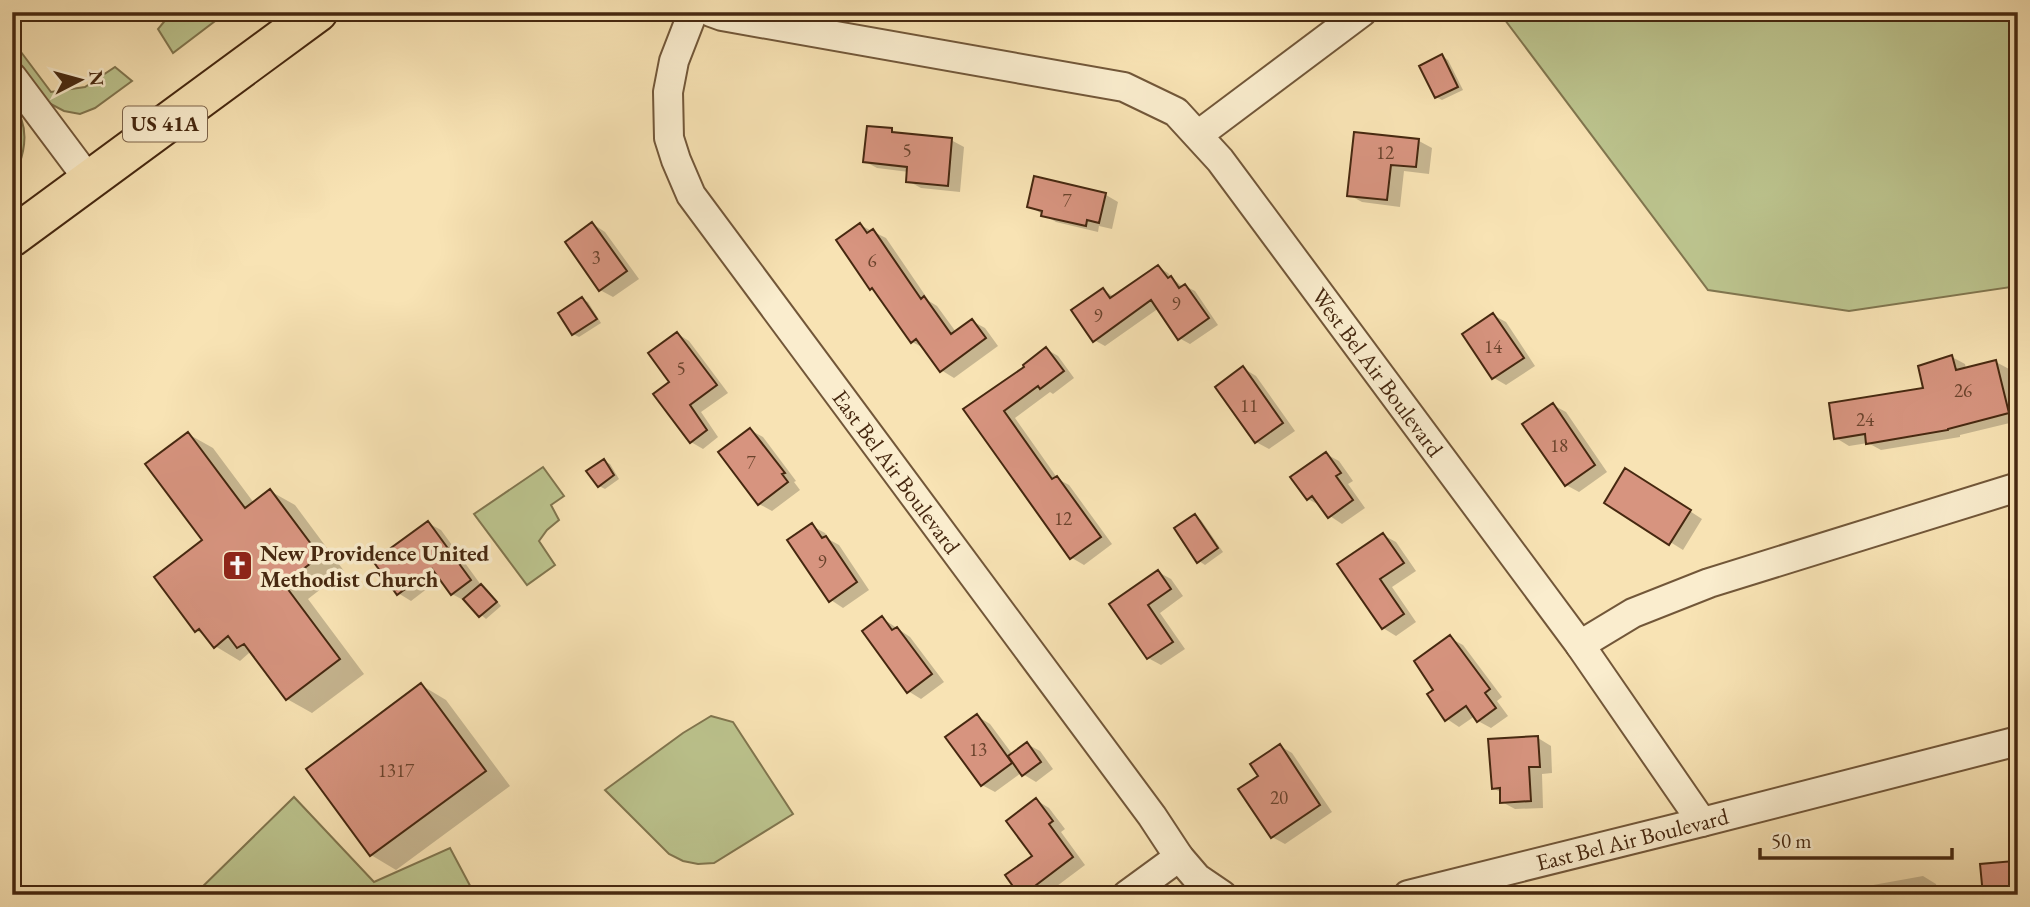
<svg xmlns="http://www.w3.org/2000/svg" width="2030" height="907" font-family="'EB Garamond',serif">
  <rect width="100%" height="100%" fill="#f8e3b4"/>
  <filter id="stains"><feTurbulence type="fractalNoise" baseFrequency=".00286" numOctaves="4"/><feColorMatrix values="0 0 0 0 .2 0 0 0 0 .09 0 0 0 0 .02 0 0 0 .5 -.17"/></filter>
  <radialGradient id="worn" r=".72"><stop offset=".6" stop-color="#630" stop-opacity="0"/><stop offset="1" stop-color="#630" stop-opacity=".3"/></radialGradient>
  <path fill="#bcc48e" stroke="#81764f" stroke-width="2" d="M 172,12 L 221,12 L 223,15 L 173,53 L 158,29 Z
    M 1499,12 L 2018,12 L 2018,286 L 1849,311 L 1708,290 Z
    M 12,40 L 51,92 L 85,87 L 115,67 L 132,81 L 95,108 L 80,114 L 64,111 L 45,101 L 12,56 Z
    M 12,104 C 28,122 27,143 19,165 L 12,159 Z
    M 543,467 L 564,496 L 551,505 L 559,520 L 547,530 L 539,541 L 555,565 L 527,585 L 474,514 Z
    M 711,716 L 733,722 L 793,814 L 714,863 L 698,864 L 683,861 L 669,854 L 605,790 L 683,733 Z
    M 294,797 L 374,882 L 450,848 L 475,895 L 194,895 Z"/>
  <path fill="#0003" d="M 1442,56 L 1448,60 L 1463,90 L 1442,100 L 1436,97 Z
    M 892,130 L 900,135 L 951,140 L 964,147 L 960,192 L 921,188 L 908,181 L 909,172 L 877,168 L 864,161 Z
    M 1356,134 L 1419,141 L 1432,148 L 1429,174 L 1404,171 L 1400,207 L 1362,202 L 1349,195 Z
    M 1106,195 L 1118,202 L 1112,229 L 1099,226 L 1098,232 L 1056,222 L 1029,206 Z
    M 593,224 L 605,232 L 639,279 L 613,297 L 600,290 Z
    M 860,225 L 886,238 L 929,301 L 937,306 L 956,332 L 972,321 L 985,328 L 998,346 L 954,378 L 941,370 L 926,349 L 912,342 L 876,291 L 872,288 Z
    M 1158,267 L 1168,273 L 1173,279 L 1183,287 L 1185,286 L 1195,291 L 1218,325 L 1190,344 L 1179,338 L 1159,308 L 1105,346 L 1094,340 L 1103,290 L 1113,296 Z
    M 582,299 L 588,302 L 601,323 L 579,337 L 573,334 Z
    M 1493,315 L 1506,322 L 1535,366 L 1506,385 L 1494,378 Z
    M 678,334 L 689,341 L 728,393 L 701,412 L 718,437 L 703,449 L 691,442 L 671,382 Z
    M 1046,349 L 1058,356 L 1074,378 L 1053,394 L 1050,392 L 1015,418 L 1058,479 L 1069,485 L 1112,544 L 1084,565 L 1072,558 L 965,410 L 1026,367 Z
    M 1952,357 L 1965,364 L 1966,369 L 1996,362 L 2009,369 L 2018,407 L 2018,421 L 1960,435 L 1960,437 L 1881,450 L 1868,443 L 1849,446 L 1836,438 L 1926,389 Z
    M 1243,368 L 1256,376 L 1295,431 L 1269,449 L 1256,442 Z
    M 1553,405 L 1566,412 L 1607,472 L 1579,492 L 1566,485 Z
    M 750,430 L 763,437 L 796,481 L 794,482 L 800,490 L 772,511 L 759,504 L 720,452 Z
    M 188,434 L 213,448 L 254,503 L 270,491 L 295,505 L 344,571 L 308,599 L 364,674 L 312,713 L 287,699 L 256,657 L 249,653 L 240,661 L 215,646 L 207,637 L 196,630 L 205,541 Z
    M 1326,454 L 1339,461 L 1353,481 L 1348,484 L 1365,508 L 1342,524 L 1330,516 L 1321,506 L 1308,499 Z
    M 604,461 L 610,464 L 619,479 L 605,489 L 599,486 Z
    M 1639,478 L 1702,519 L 1683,550 L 1606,502 Z
    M 1195,516 L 1201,520 L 1223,552 L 1205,565 L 1199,561 Z
    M 428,523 L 441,530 L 481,585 L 487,589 L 501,606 L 486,619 L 465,601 L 452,594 L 441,578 L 411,601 L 398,593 Z
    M 812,526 L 825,533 L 830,540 L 839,545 L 869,590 L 843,608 L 831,600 Z
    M 1383,535 L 1396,542 L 1416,571 L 1392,587 L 1416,622 L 1396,636 L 1383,628 L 1340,565 Z
    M 1158,572 L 1171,579 L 1183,596 L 1160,613 L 1185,649 L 1161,665 L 1148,658 L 1111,605 Z
    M 882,618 L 910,637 L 944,682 L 921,699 L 908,691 Z
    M 1450,638 L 1463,645 L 1502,697 L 1497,701 L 1508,716 L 1491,728 L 1478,721 L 1475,716 L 1459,727 L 1447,719 L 1436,690 Z
    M 421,685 L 446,700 L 510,786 L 396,870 L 371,855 Z
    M 977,716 L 990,724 L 1013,755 L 1027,744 L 1040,751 L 1053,769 L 1036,782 L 1021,773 L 995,792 L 982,785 Z
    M 1538,738 L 1551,746 L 1552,773 L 1542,774 L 1543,808 L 1515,809 L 1502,802 L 1502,793 L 1493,788 Z
    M 1280,746 L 1292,753 L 1332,812 L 1285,844 L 1272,837 L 1260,776 Z
    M 1036,800 L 1049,808 L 1065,829 L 1061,832 L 1085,865 L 1045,895 L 1021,895 L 1034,856 Z
    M 2014,863 L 2018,865 L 2018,895 L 1984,895 Z
    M 1923,876 L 1936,884 L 1938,895 L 1864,895 L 1862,887 Z"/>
  <path fill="#d7947f" stroke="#462810" stroke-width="2" d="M 1442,54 L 1458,87 L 1435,98 L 1419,66 Z
    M 867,126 L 892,128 L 892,132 L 952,138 L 948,186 L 906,182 L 907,167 L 863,162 Z
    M 1354,132 L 1419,139 L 1416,167 L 1391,165 L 1387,200 L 1347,196 Z
    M 1034,176 L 1106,193 L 1099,223 L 1087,220 L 1086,226 L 1041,216 L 1042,211 L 1027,207 Z
    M 592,222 L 627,271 L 599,291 L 565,242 Z
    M 860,223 L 867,233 L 873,229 L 921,299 L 924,296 L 951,334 L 972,319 L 986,338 L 940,372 L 916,339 L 911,343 L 872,288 L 870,290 L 836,240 Z
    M 1158,265 L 1168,278 L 1171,276 L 1179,288 L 1185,284 L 1209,318 L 1178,340 L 1151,300 L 1093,342 L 1071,310 L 1103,288 L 1110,298 Z
    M 582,297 L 597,319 L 572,335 L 558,313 Z
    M 1493,313 L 1524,358 L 1492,379 L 1462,334 Z
    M 677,332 L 717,385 L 690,405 L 707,430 L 690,443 L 653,394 L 669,382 L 648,353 Z
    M 1046,347 L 1064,371 L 1040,389 L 1038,386 L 1004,411 L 1052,479 L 1057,476 L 1101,537 L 1070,559 L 963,409 L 1024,367 L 1023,365 Z
    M 1952,355 L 1956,370 L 1996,360 L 2009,413 L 1948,429 L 1948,430 L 1866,444 L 1865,434 L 1834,439 L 1829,403 L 1923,388 L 1918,366 Z
    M 1243,366 L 1283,423 L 1255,443 L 1215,387 Z
    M 1553,403 L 1595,465 L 1565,486 L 1522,424 Z
    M 750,428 L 785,473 L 782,474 L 788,482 L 758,505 L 718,452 Z
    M 188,432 L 245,508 L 270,489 L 320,556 L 284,584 L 340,659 L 286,700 L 244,644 L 237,648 L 228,636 L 214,648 L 199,629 L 195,632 L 154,577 L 202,540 L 145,464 Z
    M 1326,452 L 1341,473 L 1336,476 L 1353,500 L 1328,518 L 1312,496 L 1307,500 L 1290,477 Z
    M 604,459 L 614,475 L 598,487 L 586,471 Z
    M 1625,468 L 1691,510 L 1669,545 L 1604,503 Z
    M 1195,514 L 1218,548 L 1197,563 L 1174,528 Z
    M 428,521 L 471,580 L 451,595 L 432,569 L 397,595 L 373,561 Z
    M 812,523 L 822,538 L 826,536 L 857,582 L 829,602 L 787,540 Z
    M 1383,533 L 1404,563 L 1380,579 L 1404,614 L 1382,629 L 1337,564 Z
    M 1158,570 L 1171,589 L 1148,605 L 1173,642 L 1147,659 L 1109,604 Z
    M 481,584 L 497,602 L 479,617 L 463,599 Z
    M 882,616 L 892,630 L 897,627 L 932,674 L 907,693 L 862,631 Z
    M 1450,635 L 1490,689 L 1485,693 L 1496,708 L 1477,722 L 1466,706 L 1445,721 L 1427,694 L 1433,690 L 1414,661 Z
    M 421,683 L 486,771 L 370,856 L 306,769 Z
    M 977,714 L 1012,763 L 981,786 L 945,737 Z
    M 1538,736 L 1540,767 L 1529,767 L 1531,801 L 1500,803 L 1500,788 L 1492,789 L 1488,739 Z
    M 1027,742 L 1041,762 L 1022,776 L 1008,756 Z
    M 1280,744 L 1320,805 L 1271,838 L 1238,789 L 1258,776 L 1250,764 Z
    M 1036,798 L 1053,821 L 1049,824 L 1073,857 L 1023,895 L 1019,895 L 1005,875 L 1032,856 L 1006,821 Z
    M 2014,861 L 2017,895 L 1983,895 L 1980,864 Z"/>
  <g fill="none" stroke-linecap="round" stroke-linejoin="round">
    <defs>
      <g id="minor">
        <path id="s1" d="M 693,12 L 674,61 L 668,92 L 669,138 L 676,160 L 691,195 L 1152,816 L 1179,857 L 1197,878 L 1222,895"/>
        <path id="s2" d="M 711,12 L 722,16 L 1124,87 L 1176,112 L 1220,160 L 1580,645 L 1702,822"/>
        <path d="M 12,77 L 89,180"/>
        <path d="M 1198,135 L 1362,12"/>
        <path d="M 1580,645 L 1633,613 L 1709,583 L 2018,487"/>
        <path d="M 1127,895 L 1179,857"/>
        <path id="s3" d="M 1408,895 L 1702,822 L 2018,741"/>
      </g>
      <path id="highway" d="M 12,237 L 318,12"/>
    </defs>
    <use href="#minor" stroke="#725739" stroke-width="32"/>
    <use href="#highway" stroke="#462810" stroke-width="42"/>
    <use href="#minor" stroke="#faedce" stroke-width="28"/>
    <use href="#highway" stroke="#f8e3b4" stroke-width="38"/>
  </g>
  <defs>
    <symbol id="church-square" viewBox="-11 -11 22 22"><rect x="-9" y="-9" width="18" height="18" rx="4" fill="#8f2418" stroke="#faedce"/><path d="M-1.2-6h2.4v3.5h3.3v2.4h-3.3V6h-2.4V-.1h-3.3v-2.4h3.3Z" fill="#fff"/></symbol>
  </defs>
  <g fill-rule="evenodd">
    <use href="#church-square" x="220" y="548" width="35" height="35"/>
  </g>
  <g text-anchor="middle" stroke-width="7" stroke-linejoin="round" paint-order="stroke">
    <g font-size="19" fill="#6a432c">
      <text x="907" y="157">5</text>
      <text x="1385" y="159">12</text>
      <text x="1067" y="207">7</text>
      <text x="596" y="264">3</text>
      <text x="872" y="267">6</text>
      <text x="1176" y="310">9</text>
      <text x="1098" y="322">9</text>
      <text x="1493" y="353">14</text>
      <text x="681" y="375">5</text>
      <text x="1963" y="397">26</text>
      <text x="1249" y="412">11</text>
      <text x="1865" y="426">24</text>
      <text x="1559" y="452">18</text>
      <text x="751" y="469">7</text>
      <text x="1063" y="525">12</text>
      <text x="822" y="568">9</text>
      <text x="978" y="756">13</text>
      <text x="396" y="777">1317</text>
      <text x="1279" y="804">20</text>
    </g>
    <rect fill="#faedce" stroke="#7c6349" stroke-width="2" x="123" y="106.5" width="84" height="35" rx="5"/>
    <g font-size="21" font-weight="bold" fill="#462810">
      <text x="165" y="131">US 41A</text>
    </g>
    <g font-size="23" fill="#462810" stroke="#faedce">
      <text dy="8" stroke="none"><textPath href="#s2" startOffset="807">West Bel Air Boulevard</textPath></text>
      <text dy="8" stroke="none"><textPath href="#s1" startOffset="536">East Bel Air Boulevard</textPath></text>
      <text dy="8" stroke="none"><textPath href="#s3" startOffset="231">East Bel Air Boulevard</textPath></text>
    </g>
    <g font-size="23" font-weight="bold" fill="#462810" stroke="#faedce" text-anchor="start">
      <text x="260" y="561">New Providence United<tspan x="260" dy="26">Methodist Church</tspan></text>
    </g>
  </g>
  <rect width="2030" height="907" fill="none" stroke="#f8e3b4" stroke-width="42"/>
  <rect x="14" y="14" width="2002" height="879" fill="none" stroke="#462810" stroke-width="3.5"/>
  <rect x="21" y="21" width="1988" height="865" fill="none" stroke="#462810" stroke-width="2"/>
  <g transform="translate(80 80) rotate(84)" stroke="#faedce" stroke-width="5" paint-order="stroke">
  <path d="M0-5L12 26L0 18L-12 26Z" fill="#462810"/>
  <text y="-10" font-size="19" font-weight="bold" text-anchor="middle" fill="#462810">N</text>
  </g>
  <path d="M1760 848v10h192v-10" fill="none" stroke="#462810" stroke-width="3.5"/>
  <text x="1771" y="848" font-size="21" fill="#462810" stroke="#faedce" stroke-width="5" paint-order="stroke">50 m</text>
  <rect width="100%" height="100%" filter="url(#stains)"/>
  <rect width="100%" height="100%" fill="url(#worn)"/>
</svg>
